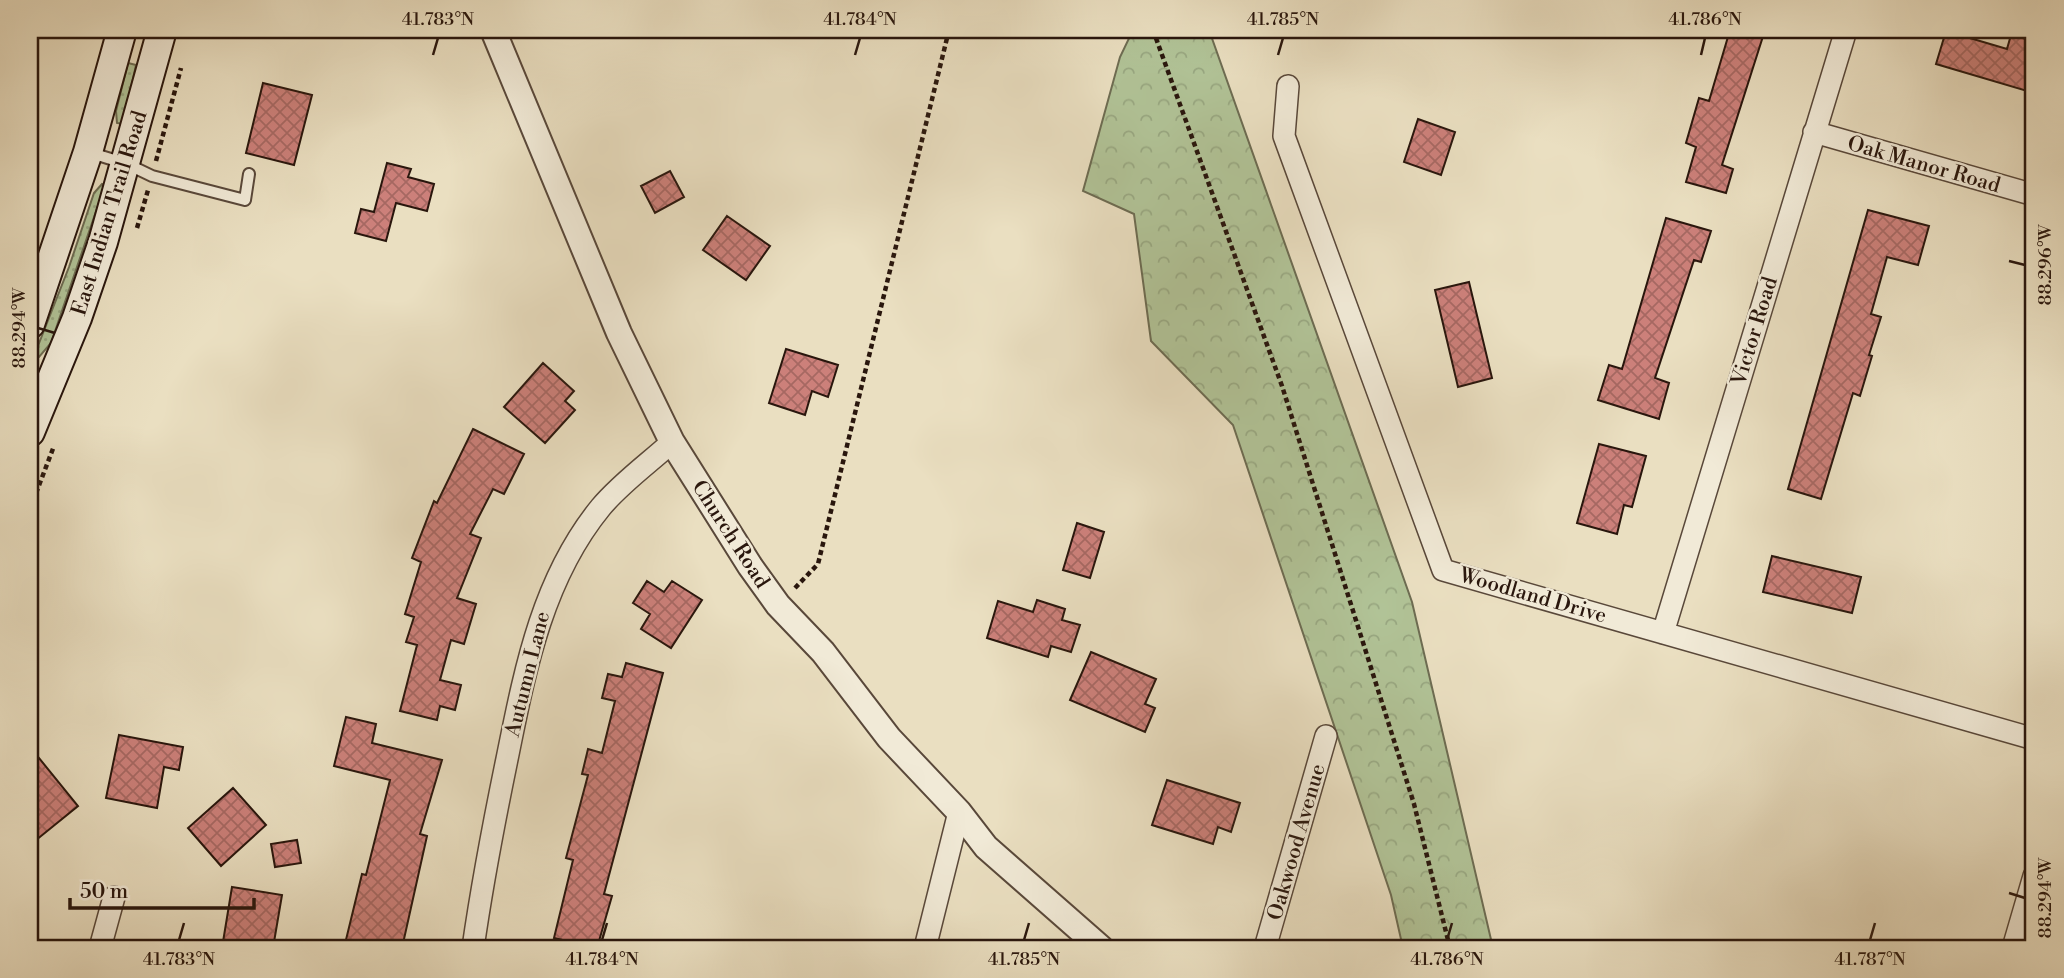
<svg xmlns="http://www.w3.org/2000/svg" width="2064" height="978" font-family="'Libre Bodoni',serif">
  <defs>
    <pattern id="grass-dots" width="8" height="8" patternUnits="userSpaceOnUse" patternTransform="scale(1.75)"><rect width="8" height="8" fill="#b1c397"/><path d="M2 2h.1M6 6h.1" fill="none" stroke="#98a781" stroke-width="1.8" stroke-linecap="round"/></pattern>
    <pattern id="forest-crowns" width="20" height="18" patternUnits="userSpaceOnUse" patternTransform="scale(1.75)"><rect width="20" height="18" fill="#b1c397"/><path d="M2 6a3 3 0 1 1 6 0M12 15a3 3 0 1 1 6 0" fill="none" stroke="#98a781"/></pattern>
    <pattern id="building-cross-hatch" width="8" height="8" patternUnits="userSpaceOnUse" patternTransform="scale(1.75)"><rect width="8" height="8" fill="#cc807a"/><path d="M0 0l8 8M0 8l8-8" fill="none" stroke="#a66862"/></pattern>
  </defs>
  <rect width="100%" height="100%" fill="#eadfc1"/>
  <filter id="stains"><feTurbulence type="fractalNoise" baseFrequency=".00286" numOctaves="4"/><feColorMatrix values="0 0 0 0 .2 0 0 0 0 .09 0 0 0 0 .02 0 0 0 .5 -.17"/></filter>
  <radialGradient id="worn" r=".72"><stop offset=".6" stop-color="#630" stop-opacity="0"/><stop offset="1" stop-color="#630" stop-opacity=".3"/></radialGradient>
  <path fill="url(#grass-dots)" stroke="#6d6c52" stroke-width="2" d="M 128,63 L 136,65 L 123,124 L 117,123 L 116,111 Z
    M 102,184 L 105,185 L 51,343 L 39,357 L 34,356 L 69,267 L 94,193 Z"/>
  <path fill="url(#forest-crowns)" stroke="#6d6c52" stroke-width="2" d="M 1133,30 L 1209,30 L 1412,602 L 1493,948 L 1403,948 L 1391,895 L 1233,425 L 1151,341 L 1134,214 L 1083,191 L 1120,57 Z"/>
  <path fill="url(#building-cross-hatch)" stroke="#29160d" stroke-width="2" d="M 1730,30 L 1765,30 L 1722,165 L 1733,169 L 1726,193 L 1686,182 L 1696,147 L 1686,143 L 1699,98 L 1709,101 Z
    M 1946,31 L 2007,49 L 2011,35 L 2030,40 L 2027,50 L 2034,53 L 2034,93 L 1936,64 Z
    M 263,83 L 312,95 L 294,165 L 246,153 Z
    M 1418,119 L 1455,132 L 1441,175 L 1404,162 Z
    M 387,163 L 411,169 L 408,177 L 434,184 L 427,211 L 396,203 L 386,241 L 355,233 L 361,209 L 374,212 Z
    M 670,171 L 684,197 L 655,213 L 641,186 Z
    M 1868,210 L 1929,226 L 1918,265 L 1887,257 L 1871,314 L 1881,317 L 1869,355 L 1872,356 L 1860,396 L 1853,393 L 1821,499 L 1788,489 Z
    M 727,216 L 770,246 L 746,280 L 703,250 Z
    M 1666,218 L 1711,231 L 1701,262 L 1694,260 L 1655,378 L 1669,383 L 1659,419 L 1598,400 L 1609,365 L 1622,369 Z
    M 1469,282 L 1492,378 L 1458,387 L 1435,290 Z
    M 786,349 L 838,365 L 828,397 L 812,391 L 805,415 L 769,403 Z
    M 543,363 L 574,391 L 565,401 L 575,410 L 545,443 L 504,407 Z
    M 473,429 L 524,454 L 504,494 L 493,489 L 470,534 L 481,538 L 457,598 L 476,604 L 464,644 L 451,640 L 440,680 L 461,685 L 455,710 L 440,706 L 437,720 L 400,711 L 417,645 L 406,642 L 414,617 L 405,614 L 421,562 L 412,558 L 434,501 L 437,503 Z
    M 1599,444 L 1646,456 L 1632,507 L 1624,505 L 1617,534 L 1577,523 Z
    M 1077,523 L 1104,532 L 1090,578 L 1063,570 Z
    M 1772,556 L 1861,577 L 1852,613 L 1763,592 Z
    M 647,581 L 664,592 L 672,581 L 702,600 L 671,648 L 641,629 L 650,614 L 633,603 Z
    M 1037,600 L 1065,609 L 1062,620 L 1080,625 L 1071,652 L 1051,646 L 1048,657 L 987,638 L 998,601 L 1033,612 Z
    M 1091,652 L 1156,679 L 1145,704 L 1155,708 L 1145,732 L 1070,700 Z
    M 626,663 L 663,673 L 604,894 L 612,896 L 597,948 L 554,938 L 573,860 L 566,858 L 588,775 L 582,774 L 588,749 L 602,753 L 615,701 L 602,698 L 608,674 L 622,677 Z
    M 346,717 L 376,724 L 372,743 L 442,760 L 420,834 L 427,836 L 402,948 L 344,948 L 362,874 L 366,875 L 390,780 L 334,766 Z
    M 119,735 L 183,747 L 179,770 L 164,767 L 157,808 L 106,798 Z
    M 30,747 L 78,806 L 30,845 Z
    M 1167,780 L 1240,803 L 1231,832 L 1218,827 L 1213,844 L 1152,825 Z
    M 233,788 L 266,825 L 221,866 L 188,828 Z
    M 297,840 L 301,863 L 275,867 L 271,844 Z
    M 232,887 L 282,895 L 273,948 L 222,948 Z"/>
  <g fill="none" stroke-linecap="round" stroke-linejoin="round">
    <defs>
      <path id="service" d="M 88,152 L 127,164 L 152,176 L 245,200 L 249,174"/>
      <path id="minor" d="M 1288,86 L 1284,136 L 1443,570 L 2034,739
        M 1814,132 L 2034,195
        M 1663,633 L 1846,30
        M 100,948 L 114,897
        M 473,948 C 482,885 494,822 507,759 C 525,670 542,579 601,507 C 621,483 649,463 672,442
        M 925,948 L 959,812
        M 1265,948 L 1326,736
        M 2013,948 L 2034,876"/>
      <path id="tertiary" d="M 493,30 L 619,333 L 672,442 L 750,566 L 778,605 L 823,652 L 889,738 L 959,812 L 986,847 L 1101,948"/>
      <path id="secondary" d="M 30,324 L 88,152 L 122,30
        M 30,432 L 77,318 L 103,242 L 162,30"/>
    </defs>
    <use href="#service" stroke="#59483a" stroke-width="14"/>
    <use href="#minor" stroke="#59483a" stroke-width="24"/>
    <use href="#tertiary" stroke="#59483a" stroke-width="28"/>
    <use href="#secondary" stroke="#29160d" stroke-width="32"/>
    <path stroke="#29160d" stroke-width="4.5" stroke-dasharray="5 3.5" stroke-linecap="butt" d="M 1153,30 L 1282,386 L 1414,804 L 1450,948
      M 156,161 L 181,68
      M 137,228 L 148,190
      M 30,509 L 54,446
      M 795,588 L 818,564 L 949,30"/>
    <use href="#service" stroke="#f1ead7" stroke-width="10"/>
    <use href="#minor" stroke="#f1ead7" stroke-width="21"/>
    <use href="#tertiary" stroke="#f1ead7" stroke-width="24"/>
    <use href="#secondary" stroke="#f1ead7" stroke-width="28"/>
  </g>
  <path fill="none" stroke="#29160d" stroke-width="2.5" d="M 433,55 L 438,38M 855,55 L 860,38M 1278,55 L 1283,38M 1701,55 L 1705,38M 2009,261 L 2025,265M 38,328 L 55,333M 2009,893 L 2025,898M 179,940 L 184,923M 602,940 L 607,923M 1024,940 L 1029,923M 1447,940 L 1452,923M 1870,940 L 1875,923"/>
  <g text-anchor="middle" stroke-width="5" stroke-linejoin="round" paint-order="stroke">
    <g font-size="21" fill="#29160d" stroke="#f1ead7">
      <text transform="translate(1924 164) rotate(16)" y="7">Oak Manor Road</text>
      <text transform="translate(109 213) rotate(-73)" y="7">East Indian Trail Road</text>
      <text transform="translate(1754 331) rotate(-73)" y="7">Victor Road</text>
      <text transform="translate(731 534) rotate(57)" y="7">Church Road</text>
      <text transform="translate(1533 595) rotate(16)" y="7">Woodland Drive</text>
      <text transform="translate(527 674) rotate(-76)" y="7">Autumn Lane</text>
      <text transform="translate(1296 842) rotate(-74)" y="7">Oakwood Avenue</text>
    </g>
  </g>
  <rect width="2064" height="978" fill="none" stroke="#eadfc1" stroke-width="77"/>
  <path d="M70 898v10h184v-10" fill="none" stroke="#29160d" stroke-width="3.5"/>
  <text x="80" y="898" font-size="21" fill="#29160d" stroke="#f1ead7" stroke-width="5" paint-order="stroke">50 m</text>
  <rect x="38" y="38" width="1987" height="902" fill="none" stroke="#29160d" stroke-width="2.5"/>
  <g font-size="18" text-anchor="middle" fill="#29160d">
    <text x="438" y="25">41.783°N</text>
    <text x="860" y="25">41.784°N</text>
    <text x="1283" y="25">41.785°N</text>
    <text x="1705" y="25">41.786°N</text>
    <text transform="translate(2045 265) rotate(-90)" y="6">88.296°W</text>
    <text transform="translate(19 328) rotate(-90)" y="6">88.294°W</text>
    <text transform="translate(2045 898) rotate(-90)" y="6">88.294°W</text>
    <text x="179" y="965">41.783°N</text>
    <text x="602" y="965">41.784°N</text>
    <text x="1024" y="965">41.785°N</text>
    <text x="1447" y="965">41.786°N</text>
    <text x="1870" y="965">41.787°N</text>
  </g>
  <rect width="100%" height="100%" filter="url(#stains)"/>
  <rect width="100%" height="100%" fill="url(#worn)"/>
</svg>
